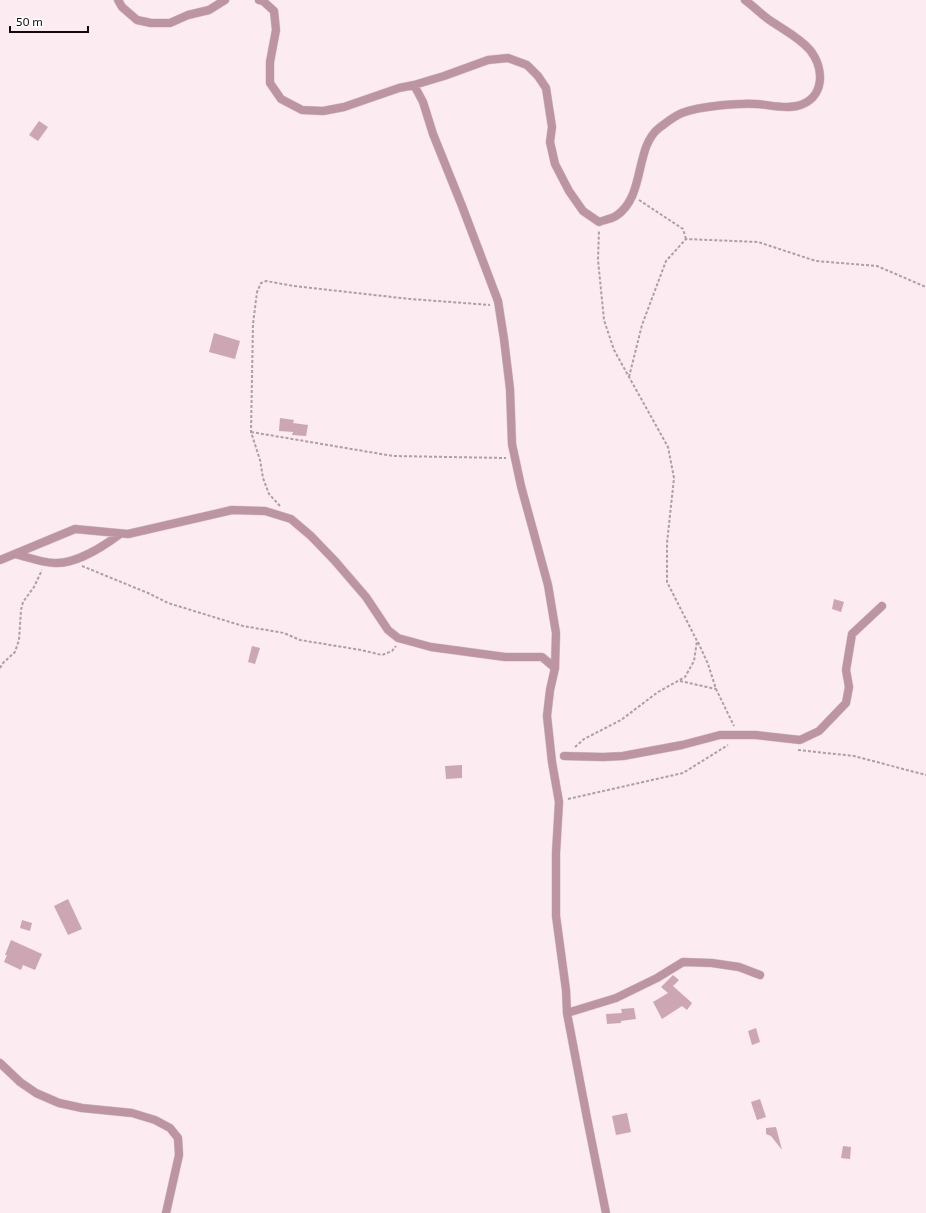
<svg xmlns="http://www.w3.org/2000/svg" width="926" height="1213" font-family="'Exo 2',sans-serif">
  <rect width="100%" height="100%" fill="#fcebf0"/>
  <path fill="#cda6b4" d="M 39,121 L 48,127 L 38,141 L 29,135 Z
    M 214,333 L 240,341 L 235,359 L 209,352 Z
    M 280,418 L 294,420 L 293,423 L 308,425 L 306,436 L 292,435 L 293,432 L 279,431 Z
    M 834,599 L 844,602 L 841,612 L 832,609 Z
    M 252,646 L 260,648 L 255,664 L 248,662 Z
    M 462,765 L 462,778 L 446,779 L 445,766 Z
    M 68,899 L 82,929 L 68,935 L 54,906 Z
    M 22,920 L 32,923 L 30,931 L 20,928 Z
    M 11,940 L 42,954 L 35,970 L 23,965 L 21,970 L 4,962 L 7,955 L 5,955 Z
    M 673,975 L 679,980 L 673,986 L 692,1003 L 687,1010 L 682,1006 L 662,1019 L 653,1002 L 668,993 L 661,987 Z
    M 634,1008 L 636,1019 L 621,1021 L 621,1023 L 607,1024 L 606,1014 L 622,1013 L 621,1009 Z
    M 756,1028 L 760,1042 L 752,1045 L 748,1031 Z
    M 760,1099 L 766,1117 L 757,1120 L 751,1102 Z
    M 627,1113 L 631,1132 L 616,1135 L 612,1116 Z
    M 776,1127 L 782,1150 L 771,1136 L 766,1134 L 766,1128 Z
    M 843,1146 L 851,1147 L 850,1159 L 841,1158 Z"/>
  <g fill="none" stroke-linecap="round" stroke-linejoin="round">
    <defs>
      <path id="street" d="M 118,0 L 122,7 L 137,20 L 151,23 L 170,23 L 188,15 L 209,10 L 225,0
        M 259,0 L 263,1 L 274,11 L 276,30 L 270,62 L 270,83 L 281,99 L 302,110 L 323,111 L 344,107 L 399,88 L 414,85 L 423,102 L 433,134 L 462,206 L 498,301 L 504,339 L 510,389 L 512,444 L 521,486 L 548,585 L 556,633 L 555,668 L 550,690 L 547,716 L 552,762 L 559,802 L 556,853 L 556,916 L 566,990 L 567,1013 L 587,1118 L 606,1213
        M 414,85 L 444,76 L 488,60 L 508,58 L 527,65 L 538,76 L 546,88 L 552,127 L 550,142 L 555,164 L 569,191 L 583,211 L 599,222 C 604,220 611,219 616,216 C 646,196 634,148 659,128 C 666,123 674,116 682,113 C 700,106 738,103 757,104 C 770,105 784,109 797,106 C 825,99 825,69 810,50 C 799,37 782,29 768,19 C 760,13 753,6 745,0
        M 15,554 C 28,557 42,563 55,563 C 76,564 104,546 120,534
        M 0,560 L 75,529 L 128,534 L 232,510 L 265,511 L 291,519 L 311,536 L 335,561 L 366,597 L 388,630 L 398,638 L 431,647 L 505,657 L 542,657 L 555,668
        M 564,756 L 603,757 L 623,756 L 682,745 L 720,735 L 756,735 L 800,740 L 819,731 L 846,703 L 849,687 L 846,670 L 852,634 L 882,606
        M 567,1013 L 616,998 L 657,978 L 683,962 L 712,963 L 739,967 L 760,975
        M 0,1063 L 20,1082 L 36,1093 L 59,1103 L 82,1108 L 132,1113 L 155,1120 L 170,1128 L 178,1138 L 179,1155 L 166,1213"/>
    </defs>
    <use href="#street" stroke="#d7c7cc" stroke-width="9"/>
    <path stroke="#af9fa4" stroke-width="2" stroke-dasharray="3 2" stroke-linecap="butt" d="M 639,200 L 683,229 L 686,239
      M 629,377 L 642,325 L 666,261 L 686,239 L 758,242 L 816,261 L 877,266 L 926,287
      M 251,432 L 393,456 L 506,458
      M 280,506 L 269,494 L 263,478 L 260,460 L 251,432 L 253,324 L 257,292 L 261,283 L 266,281 L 294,286 L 410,299 L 490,305
      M 82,566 L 148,593 L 168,603 L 243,626 L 284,633 L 300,640 L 361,650 L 382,655 L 392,651 L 396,646
      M 698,642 L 708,664 L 716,689 L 734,726
      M 0,668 L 3,663 L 15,652 L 19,640 L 21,610 L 23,602 L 34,587 L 42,570
      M 680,681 L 716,689
      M 575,747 L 584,739 L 621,720 L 658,692 L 685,677 L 694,661 L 697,641 L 667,582 L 667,543 L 674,478 L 668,447 L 614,350 L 604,320 L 598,260 L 599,230
      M 798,750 L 854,756 L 926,775
      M 568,799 L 683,773 L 728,745"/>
    <use href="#street" stroke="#bc94a2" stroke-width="8"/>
  </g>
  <path d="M10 26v6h78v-6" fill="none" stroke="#16090e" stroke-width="2"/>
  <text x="16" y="26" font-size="12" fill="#16090e" stroke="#fdfdfd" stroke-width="3" paint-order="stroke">50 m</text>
</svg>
